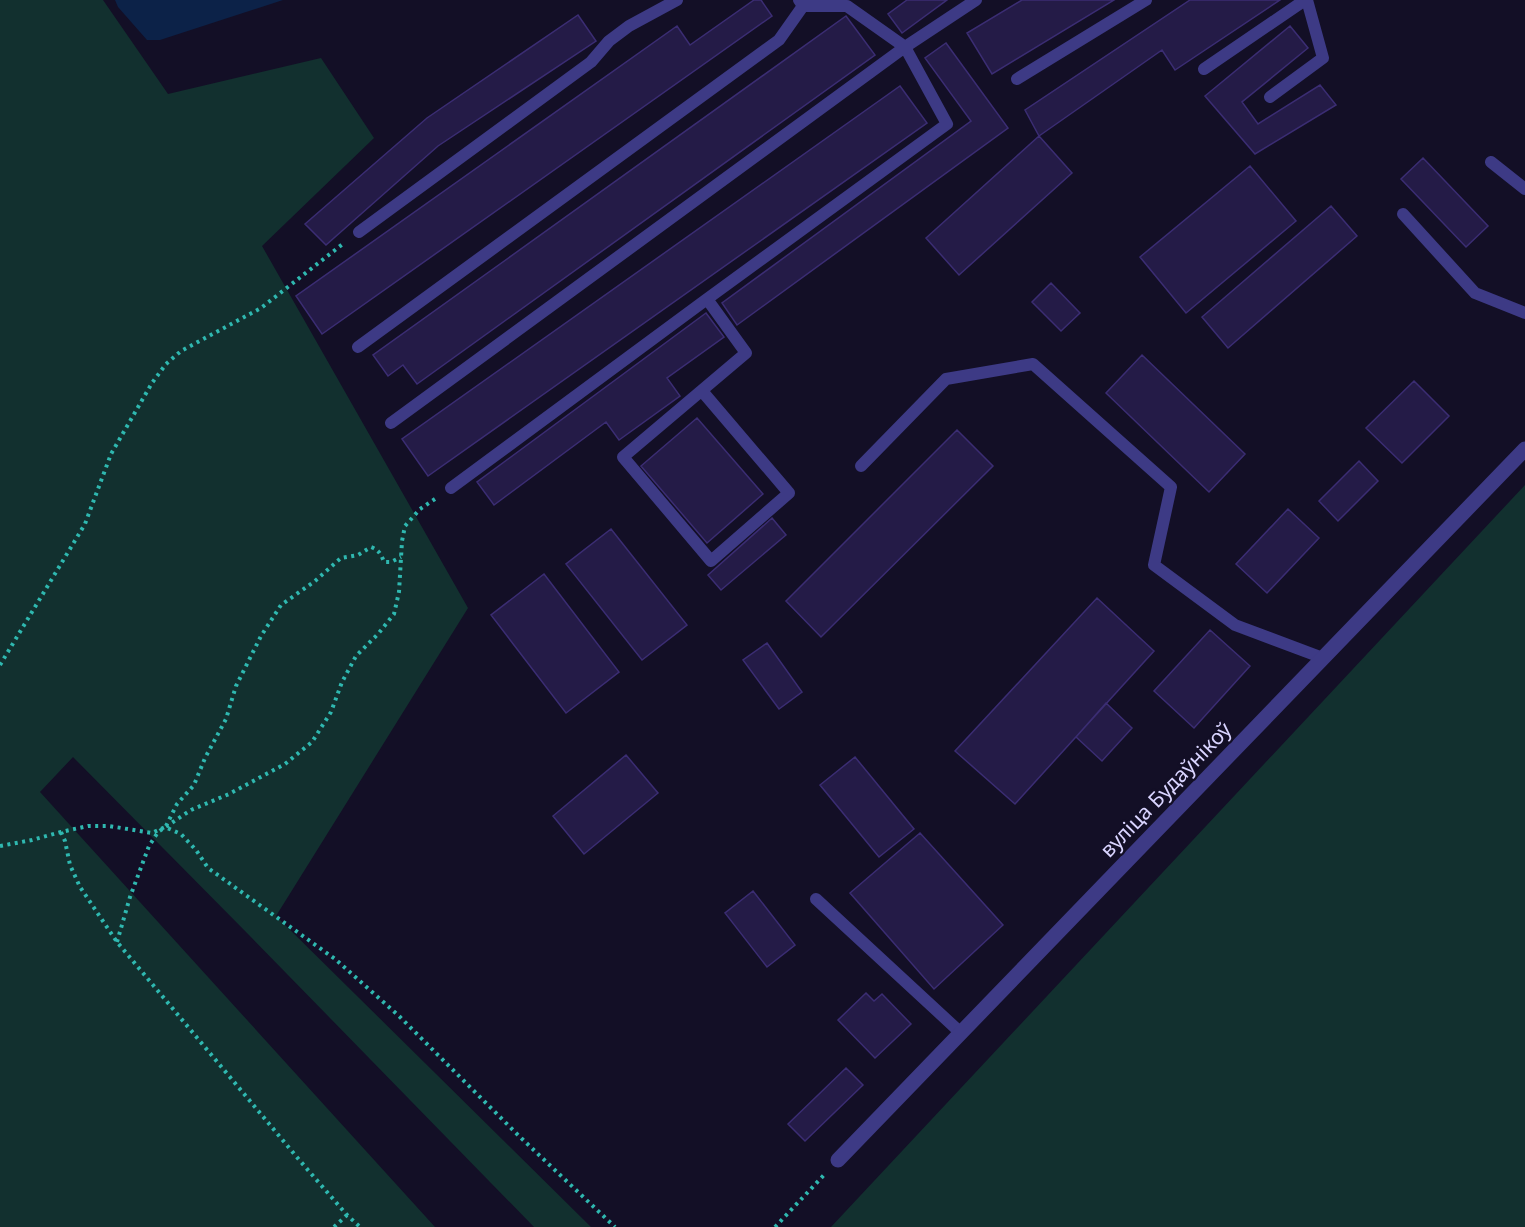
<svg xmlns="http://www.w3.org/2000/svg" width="1525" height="1227" font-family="'Noto Sans',sans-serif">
  <rect width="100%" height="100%" fill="#130f26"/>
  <path fill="#12302f" d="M 0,0 L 103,0 L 168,94 L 321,58 L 374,138 L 262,246 L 468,608 L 276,916 L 591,1227 L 534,1227 L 248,934 L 73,757 L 40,792 L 435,1227 L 0,1227 Z
    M 1525,485 L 1525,1227 L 831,1227 Z"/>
  <path fill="#0c2248" d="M 115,0 L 283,0 L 160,40 L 147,40 L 118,7 Z"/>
  <path fill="#241b47" stroke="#3b2d73" stroke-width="1.5" d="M 754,0 L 761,0 L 772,16 L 322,334 L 296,296 L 677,26 L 690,45 Z
    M 907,0 L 947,0 L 902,33 L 888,14 Z
    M 1022,0 L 1114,0 L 992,74 L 967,33 Z
    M 1190,0 L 1280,0 L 1175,70 L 1162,50 L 1039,136 L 1025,110 Z
    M 578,15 L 596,41 L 438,146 L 326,245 L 305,224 L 427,118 Z
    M 846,16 L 875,55 L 417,384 L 403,365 L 388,376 L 373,355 Z
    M 1290,26 L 1308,48 L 1242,102 L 1258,124 L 1320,85 L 1336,105 L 1255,154 L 1205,96 Z
    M 946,43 L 1008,128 L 737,325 L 722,303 L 971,121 L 925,58 Z
    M 900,86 L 927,123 L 428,476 L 402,439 Z
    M 1039,136 L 1072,173 L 959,275 L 926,238 Z
    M 1423,158 L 1488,226 L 1466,247 L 1401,179 Z
    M 1250,166 L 1296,221 L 1186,313 L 1140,257 Z
    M 1331,206 L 1357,236 L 1228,348 L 1202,317 Z
    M 1051,283 L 1080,313 L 1061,331 L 1032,302 Z
    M 706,313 L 724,337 L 667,378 L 680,396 L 619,440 L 606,422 L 494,505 L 477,482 Z
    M 1142,355 L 1245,454 L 1209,492 L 1106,393 Z
    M 1414,381 L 1449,416 L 1402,463 L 1366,428 Z
    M 697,418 L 763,494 L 707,543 L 641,466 Z
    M 957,430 L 993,466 L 821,637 L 786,601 Z
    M 1359,461 L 1378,481 L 1338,521 L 1319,501 Z
    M 1288,509 L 1319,538 L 1267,593 L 1236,564 Z
    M 772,518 L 786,535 L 721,590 L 708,575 Z
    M 611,529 L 687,625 L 642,660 L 566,564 Z
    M 544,574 L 619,672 L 566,713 L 491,615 Z
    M 1097,598 L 1154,651 L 1015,804 L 955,751 Z
    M 1210,630 L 1250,666 L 1194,728 L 1154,691 Z
    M 767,643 L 802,692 L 779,709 L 743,660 Z
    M 1106,703 L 1132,728 L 1102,761 L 1076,737 Z
    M 626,755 L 658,793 L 584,854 L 553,816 Z
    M 855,757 L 914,829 L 879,857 L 820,785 Z
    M 920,833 L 1003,925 L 934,989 L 850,893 Z
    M 753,891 L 795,945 L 767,967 L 725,913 Z
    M 866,993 L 874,1001 L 882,994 L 911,1024 L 875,1058 L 838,1020 Z
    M 846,1068 L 863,1085 L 805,1141 L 788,1124 Z"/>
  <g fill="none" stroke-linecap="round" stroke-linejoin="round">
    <path stroke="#2fb8b0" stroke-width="4" stroke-dasharray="3 4.5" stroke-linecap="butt" d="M 0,665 L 85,524 L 111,454 L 152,383 L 166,364 L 181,351 L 261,308 L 344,243
      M 166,826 L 177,804 L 194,785 L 205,758 L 226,719 L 236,686 L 261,636 L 281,605 L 315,581 L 341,558 L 358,555 L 371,547 C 379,550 381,554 384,562 L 391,562 L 401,557
      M 61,832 L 65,841 L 70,865 L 80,887 L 117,942 L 301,1162 L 347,1215 L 360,1227
      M 0,846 L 32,840 L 61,832 L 88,826 L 109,826 L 152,833 L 165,827 L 181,834 L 196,850 L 208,868 L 335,959 L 399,1016 L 519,1136 L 615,1227
      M 117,942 L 130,897 L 149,846 L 158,832 L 191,810 L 229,794 L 285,764 L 312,742 L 331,712 L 342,682 L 356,656 L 378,634 L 394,614 L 399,592 L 402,541 L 405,526 L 420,509 L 435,499
      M 334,1227 L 347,1215
      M 775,1227 L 824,1175"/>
    <path stroke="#3d3a85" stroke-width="12" d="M 1204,69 L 1305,0
      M 1017,79 L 1146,0
      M 1270,97 L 1323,58 L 1307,0
      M 1491,162 L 1525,189
      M 1403,214 L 1475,293 L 1525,313
      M 359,232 L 591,62 L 609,41 L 629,26 L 677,0
      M 358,347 L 779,40 L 803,6
      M 702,391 L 789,493 L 711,561 L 623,457 L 746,353 L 707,299 L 947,124 L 905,47 L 847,6 L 803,6 L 799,0
      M 391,423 L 905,47 L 976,0
      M 861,466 L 946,379 L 1033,364 L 1171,487 L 1154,565 L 1235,625 L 1323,658
      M 451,488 L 707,299
      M 816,899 L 961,1033"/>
    <path stroke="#3d3a85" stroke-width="15" d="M 838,1160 L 1525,449"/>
  </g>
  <g text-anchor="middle" stroke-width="4.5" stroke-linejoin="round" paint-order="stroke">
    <g font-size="21" fill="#d9d4ff" stroke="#130f26">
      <text transform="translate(1166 790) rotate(-46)" y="7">вуліца Будаўнікоў</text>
    </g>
  </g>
</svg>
